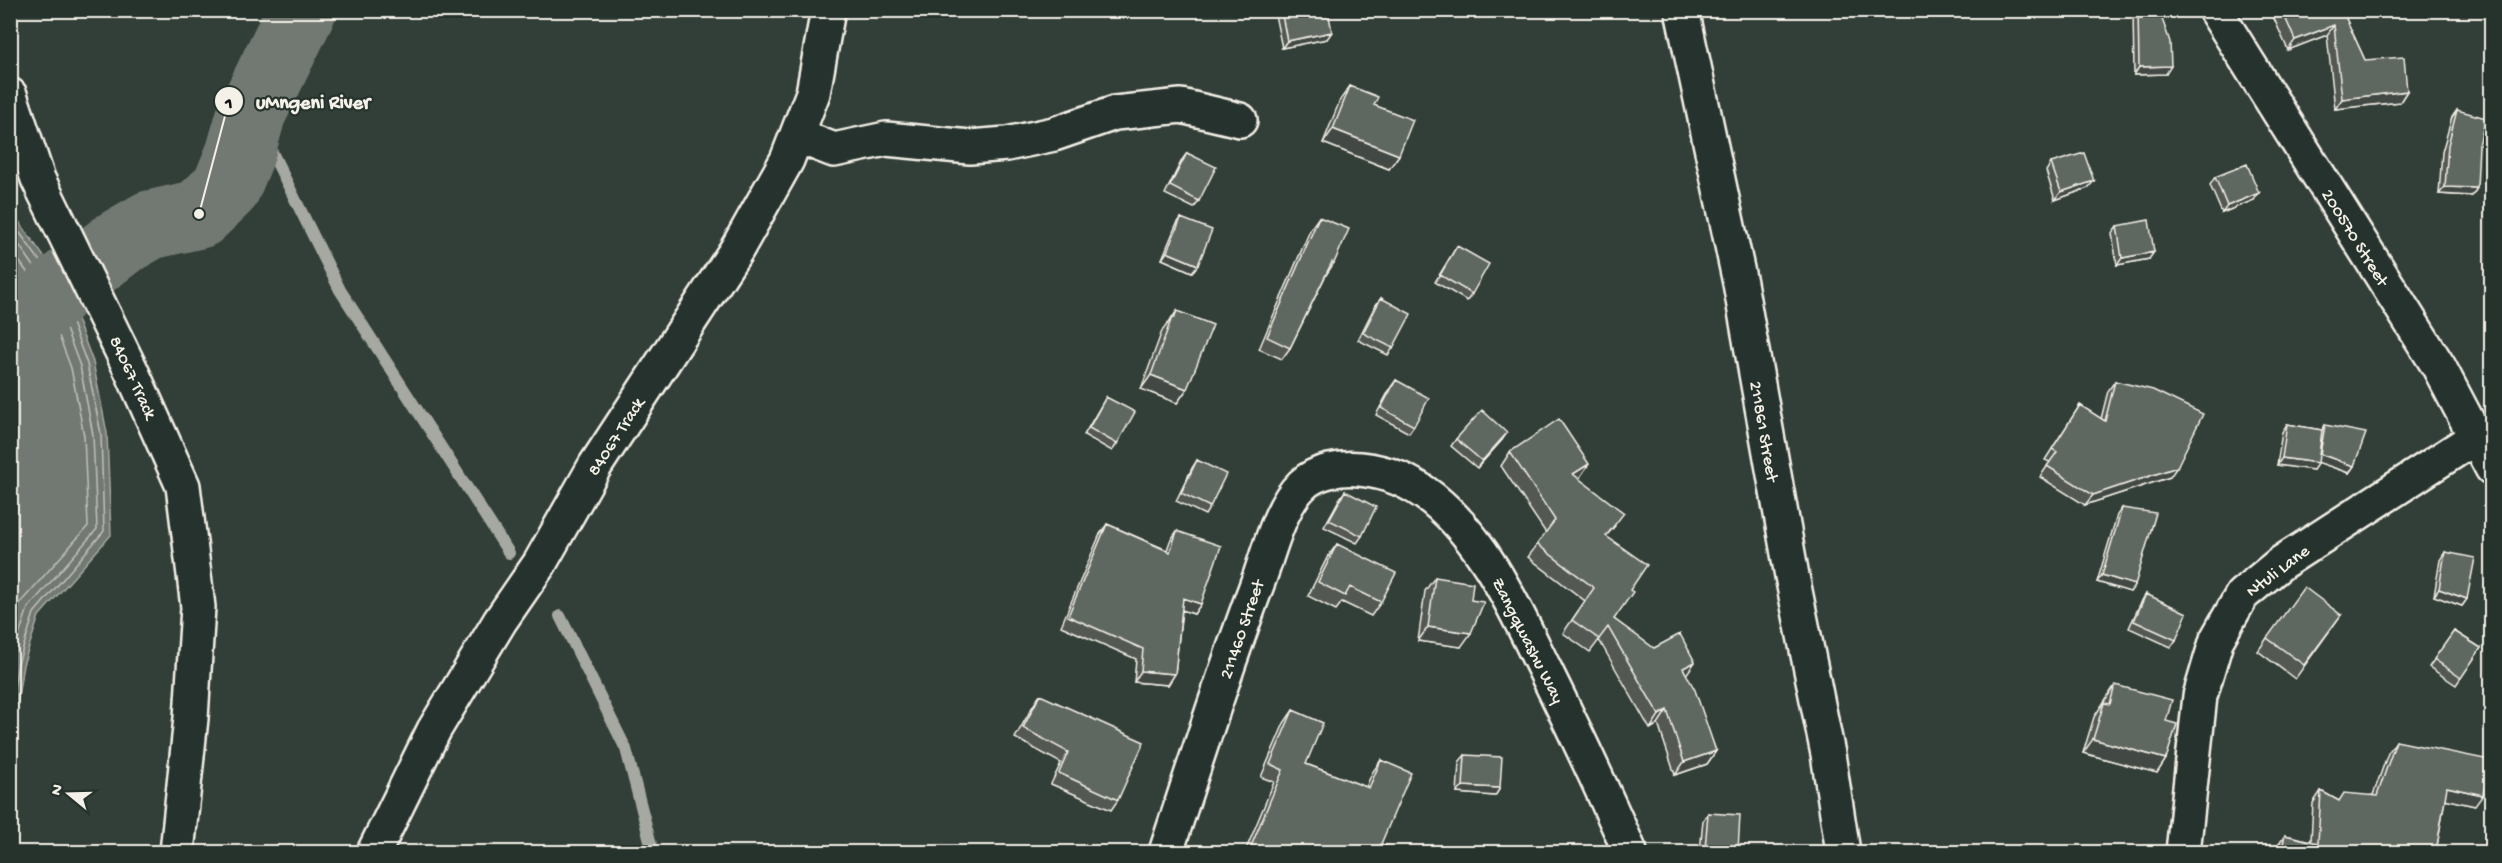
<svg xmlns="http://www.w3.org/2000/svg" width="2502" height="863" font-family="'Gochi Hand',sans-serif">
  <rect width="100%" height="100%" fill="#323e38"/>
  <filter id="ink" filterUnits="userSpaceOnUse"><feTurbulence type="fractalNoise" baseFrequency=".0167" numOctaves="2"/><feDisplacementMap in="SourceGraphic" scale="12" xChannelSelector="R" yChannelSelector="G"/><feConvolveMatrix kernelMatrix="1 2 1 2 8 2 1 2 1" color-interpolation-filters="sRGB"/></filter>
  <g filter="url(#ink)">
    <path fill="#727972" stroke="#a6a9a1" stroke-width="1.5" d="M 10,209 L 64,285 L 93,362 L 107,433 L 111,535 L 39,616 L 23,665 L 11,743 Z"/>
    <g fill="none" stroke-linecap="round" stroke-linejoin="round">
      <path stroke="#c0c1b9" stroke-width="1.5" d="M 10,219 L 59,288 L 87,364 L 101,434 L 104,531 L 34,613 L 18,664 L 10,709
        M 10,232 L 52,292 L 80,366 L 93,435 L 97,529 L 28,608 L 10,662
        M 10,248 L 44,296 L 71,368 L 84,436 L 88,526 L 20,603 L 10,632"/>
      <path stroke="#a6a9a1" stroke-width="12" d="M 252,112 L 340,290 L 509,553
        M 560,616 L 626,749 L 653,852"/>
      <path stroke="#727972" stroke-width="69" d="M 10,335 L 64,285 L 119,243 L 150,225 L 199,214 L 226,188 L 240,154 L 252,112 L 302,10"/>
      <defs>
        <path id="minor" d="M 1682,10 L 1740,283 L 1792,576 L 1828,754 L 1843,852
          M 2215,10 L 2439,367 L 2492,468
          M 10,95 L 38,179 L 131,370 L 183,486 L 198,607 L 191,718 L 177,852
          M 798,136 L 834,150 L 886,139 L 970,147 L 1007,144 L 1054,134 L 1115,113 L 1181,106 L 1240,120
          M 374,852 L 434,730 L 500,621 L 540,563 L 595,466 L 737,249 L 787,160 L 813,93 L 828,10
          M 1166,852 C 1196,761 1225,669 1259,579 C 1269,551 1280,506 1302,485 C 1316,471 1341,467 1360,469 C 1388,472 1410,481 1433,499 C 1486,542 1515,609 1544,668 C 1574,729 1603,790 1630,852
          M 2183,852 L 2200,696 L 2217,639 L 2242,595 L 2281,563 L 2476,437"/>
      </defs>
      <use href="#minor" stroke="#f4f1e8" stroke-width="38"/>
      <use href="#minor" stroke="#26332d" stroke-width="33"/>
    </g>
    <path fill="#525953" stroke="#f4f1e8" stroke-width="1.5" d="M 1278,10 L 1328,10 L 1327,39 L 1282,48 L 1275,15 Z
      M 2133,10 L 2159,10 L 2166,74 L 2134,75 Z
      M 2275,10 L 2342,10 L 2365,60 L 2407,91 L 2400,102 L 2335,109 L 2327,35 L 2288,50 L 2272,14 Z
      M 1350,86 L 1399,155 L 1389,169 L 1323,143 L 1340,100 Z
      M 2457,110 L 2477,188 L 2472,196 L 2439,194 L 2442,152 L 2452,117 Z
      M 1187,153 L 1199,201 L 1194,208 L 1165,194 L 1182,160 Z
      M 2051,163 L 2088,188 L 2055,200 L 2046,171 Z
      M 2215,177 L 2254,200 L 2222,213 L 2210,185 Z
      M 1319,217 L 1334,263 L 1326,275 L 1290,348 L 1282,359 L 1259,349 L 1311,228 Z
      M 1181,218 L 1198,265 L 1192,272 L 1162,259 L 1176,225 Z
      M 2117,226 L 2149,259 L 2117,265 L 2112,233 Z
      M 1457,246 L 1472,294 L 1467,301 L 1435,282 Z
      M 1381,298 L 1393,348 L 1388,355 L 1358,340 L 1375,306 Z
      M 1177,311 L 1187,389 L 1177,403 L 1141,389 L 1162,331 Z
      M 1396,380 L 1414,426 L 1409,433 L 1376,415 L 1391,387 Z
      M 2115,381 L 2170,477 L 2085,505 L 2040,477 L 2050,462 L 2045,460 L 2080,405 L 2101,419 L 2108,391 Z
      M 1106,397 L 1117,444 L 1112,451 L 1084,435 Z
      M 2287,424 L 2322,430 L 2325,425 L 2354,466 L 2349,473 L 2318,462 L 2313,470 L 2277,465 L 2282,432 Z
      M 1456,439 L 1502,440 L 1477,468 L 1451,446 Z
      M 1510,452 L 1580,477 L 1578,478 L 1615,526 L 1606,536 L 1630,590 L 1614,619 L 1686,675 L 1716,751 L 1707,764 L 1675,775 L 1658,724 L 1650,729 L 1599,640 L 1590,652 L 1563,633 L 1585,601 L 1528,557 L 1546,533 L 1501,466 Z
      M 1197,460 L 1210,507 L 1205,515 L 1176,501 L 1192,468 Z
      M 1345,491 L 1362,536 L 1357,543 L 1324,527 L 1340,498 Z
      M 2122,508 L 2135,585 L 2130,592 L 2097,582 L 2117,515 Z
      M 1107,524 L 1167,550 L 1170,541 L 1177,531 L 1201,604 L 1194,614 L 1182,610 L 1175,674 L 1168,685 L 1134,682 L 1136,659 L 1061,626 L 1100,534 Z
      M 1337,544 L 1381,602 L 1371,616 L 1342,602 L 1336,610 L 1308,596 L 1327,558 Z
      M 2445,552 L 2467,599 L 2462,606 L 2434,596 L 2440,560 Z
      M 1435,577 L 1471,600 L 1461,647 L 1418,641 L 1425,591 Z
      M 2146,594 L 2176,640 L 2171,647 L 2129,628 L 2141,602 Z
      M 2341,615 L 2295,679 L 2258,651 L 2267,638 Z
      M 2454,631 L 2481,648 L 2456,685 L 2429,667 Z
      M 2115,685 L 2166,721 L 2166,759 L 2157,773 L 2083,753 L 2094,717 Z
      M 1040,695 L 1118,800 L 1111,810 L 1051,784 L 1061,763 L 1015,738 L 1033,706 Z
      M 1293,710 L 1306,764 L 1366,787 L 1372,773 L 1381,760 L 1381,844 L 1403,852 L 1245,852 L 1274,782 L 1261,777 L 1284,723 Z
      M 2396,741 L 2475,806 L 2445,799 L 2436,852 L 2276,852 L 2277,847 L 2285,835 L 2311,841 L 2313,803 L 2321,791 L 2339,801 L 2373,795 L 2388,753 Z
      M 1465,755 L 1500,788 L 1495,796 L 1457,793 L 1459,762 Z
      M 1708,813 L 1737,852 L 1700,852 L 1703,820 Z"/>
    <path fill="#424944" stroke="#f4f1e8" stroke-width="1.5" d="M 2334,25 L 2327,35 L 2288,50 L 2295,40 Z
      M 1332,32 L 1327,39 L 1282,48 L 1287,41 Z
      M 2171,66 L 2166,74 L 2134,75 L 2139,67 Z
      M 2407,91 L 2400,102 L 2335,109 L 2342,99 Z
      M 1333,129 L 1399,155 L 1389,169 L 1323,143 Z
      M 2094,181 L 2088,188 L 2055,200 L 2061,192 Z
      M 2445,187 L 2477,188 L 2472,196 L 2439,194 Z
      M 2259,193 L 2254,200 L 2222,213 L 2227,206 Z
      M 1167,252 L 1198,265 L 1192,272 L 1162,259 Z
      M 2154,252 L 2149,259 L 2117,265 L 2122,258 Z
      M 1151,375 L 1187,389 L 1177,403 L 1141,389 Z
      M 1507,433 L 1502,440 L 1477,468 L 1482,461 Z
      M 2320,454 L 2354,466 L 2349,473 L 2314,461 Z
      M 2282,458 L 2318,463 L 2313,470 L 2277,465 Z
      M 1589,464 L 1580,477 L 1563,487 L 1573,474 Z
      M 2177,467 L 2170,477 L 2085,505 L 2093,495 Z
      M 2102,575 L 2135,585 L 2130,592 L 2097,582 Z
      M 2439,589 L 2467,599 L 2462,606 L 2434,596 Z
      M 1183,598 L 1201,604 L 1194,614 L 1176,608 Z
      M 1428,627 L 1471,633 L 1461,647 L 1418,641 Z
      M 1695,662 L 1686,675 L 1683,668 Z
      M 1141,671 L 1175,674 L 1168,685 L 1134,682 Z
      M 1667,710 L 1658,724 L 1650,729 L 1659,715 Z
      M 2093,739 L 2166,759 L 2157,773 L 2083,753 Z
      M 1716,751 L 1707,764 L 1675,775 L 1684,762 Z
      M 1463,786 L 1500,788 L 1495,796 L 1457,793 Z
      M 2447,787 L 2483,795 L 2475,806 L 2439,798 Z
      M 1705,849 L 1738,851 L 1737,852 L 1703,852 Z"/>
    <path fill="#5f6861" stroke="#f4f1e8" stroke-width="1.5" d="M 1281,10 L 1328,10 L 1332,32 L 1287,41 Z
      M 2138,10 L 2159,10 L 2170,42 L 2171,66 L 2139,67 Z
      M 2282,10 L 2342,10 L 2365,60 L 2404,57 L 2407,91 L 2342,99 L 2334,25 L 2295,40 Z
      M 1350,86 L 1378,97 L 1374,105 L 1413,120 L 1399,155 L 1333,129 Z
      M 2457,110 L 2486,118 L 2479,145 L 2477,188 L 2445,187 L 2448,145 Z
      M 1187,153 L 1216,167 L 1199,201 L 1170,186 Z
      M 2084,153 L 2094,181 L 2061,192 L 2051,163 Z
      M 2247,164 L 2259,193 L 2227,206 L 2215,177 Z
      M 1319,217 L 1349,229 L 1334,263 L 1332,262 L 1290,348 L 1267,337 Z
      M 1181,218 L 1212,230 L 1198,265 L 1167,252 Z
      M 2149,220 L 2154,252 L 2122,258 L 2117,226 Z
      M 1457,246 L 1489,264 L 1472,294 L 1440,275 Z
      M 1381,298 L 1411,314 L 1393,348 L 1363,333 Z
      M 1177,311 L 1213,325 L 1187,389 L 1151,375 L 1172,317 L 1174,318 Z
      M 1396,380 L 1429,398 L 1414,426 L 1381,408 Z
      M 2115,381 L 2153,390 L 2203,414 L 2177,467 L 2093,495 L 2047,466 L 2057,452 L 2052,449 L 2080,405 L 2105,421 Z
      M 1106,397 L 1135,412 L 1117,444 L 1089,428 Z
      M 1482,410 L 1507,433 L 1482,461 L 1456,439 Z
      M 1559,419 L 1589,464 L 1573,474 L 1624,513 L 1606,536 L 1647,565 L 1630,590 L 1633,592 L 1614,619 L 1654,648 L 1680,634 L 1695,662 L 1683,668 L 1695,690 L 1716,751 L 1684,762 L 1667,710 L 1659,715 L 1608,627 L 1599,639 L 1572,620 L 1594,588 L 1537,544 L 1555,520 L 1510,452 Z
      M 2287,424 L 2322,430 L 2318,463 L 2282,458 Z
      M 2325,425 L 2366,433 L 2354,466 L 2320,454 Z
      M 1197,460 L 1226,474 L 1210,507 L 1181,493 Z
      M 1345,491 L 1376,507 L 1362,536 L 1329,520 Z
      M 2122,508 L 2156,513 L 2135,585 L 2102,575 Z
      M 1107,524 L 1170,552 L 1177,531 L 1221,546 L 1201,604 L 1183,598 L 1175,674 L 1141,671 L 1143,649 L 1068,616 Z
      M 1337,544 L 1396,573 L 1381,602 L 1350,587 L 1345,596 L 1318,582 Z
      M 2445,552 L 2475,558 L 2467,599 L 2439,589 Z
      M 1435,577 L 1473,583 L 1471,600 L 1484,602 L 1471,633 L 1428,627 Z
      M 2304,587 L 2341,615 L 2304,665 L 2267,638 Z
      M 2146,594 L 2187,613 L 2176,640 L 2134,621 Z
      M 2454,631 L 2481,648 L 2461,678 L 2434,659 Z
      M 2115,685 L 2172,700 L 2166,721 L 2177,724 L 2166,759 L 2093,739 L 2104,703 L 2110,704 Z
      M 1040,695 L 1144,742 L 1118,800 L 1059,773 L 1068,752 L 1023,728 Z
      M 1293,710 L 1323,723 L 1306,764 L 1369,788 L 1381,760 L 1411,773 L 1381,844 L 1404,851 L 1403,852 L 1253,852 L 1249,851 L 1283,770 L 1270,764 Z
      M 2396,741 L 2490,760 L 2483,795 L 2447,787 L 2436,852 L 2281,852 L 2285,835 L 2318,843 L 2321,791 L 2339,801 L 2344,793 L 2377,796 Z
      M 1465,755 L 1502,757 L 1500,788 L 1463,786 Z
      M 1708,813 L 1740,815 L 1738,851 L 1705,849 Z"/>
  </g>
  <g text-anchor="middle" stroke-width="4.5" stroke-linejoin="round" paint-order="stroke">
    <g font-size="18" fill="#f4f1e8" stroke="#26332d">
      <text transform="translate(2356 237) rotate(58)" y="6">200570 Street</text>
      <text transform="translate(134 377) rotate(65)" y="6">84067 Track</text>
      <text transform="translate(1765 431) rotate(80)" y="6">211861 Street</text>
      <text transform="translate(615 436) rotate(-57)" y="6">84067 Track</text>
      <text transform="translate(2277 570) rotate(-37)" y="6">Ntuli Lane</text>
      <text transform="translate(1241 629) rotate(-71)" y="6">211460 Street</text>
      <text transform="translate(1529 640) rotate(63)" y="6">Zangqwashu Way</text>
    </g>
  </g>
  <path fill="none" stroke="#f4f1e8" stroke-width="2" d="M199 214L229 101"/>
  <g fill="#f4f1e8" stroke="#26332d" stroke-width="2">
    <circle cx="199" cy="214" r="6"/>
    <circle cx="229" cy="101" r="15"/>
  </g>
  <g font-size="18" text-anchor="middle" font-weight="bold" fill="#111">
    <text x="229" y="108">1</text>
  </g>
  <g font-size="20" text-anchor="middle" font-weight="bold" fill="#f4f1e8" stroke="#26332d" stroke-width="4.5" stroke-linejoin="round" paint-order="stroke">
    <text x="313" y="108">uMngeni River</text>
  </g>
  <rect width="2502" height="863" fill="none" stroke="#26332d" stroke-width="36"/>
  <rect x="18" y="18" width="2466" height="827" fill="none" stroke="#f4f1e8" stroke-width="2" filter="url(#ink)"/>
  <g transform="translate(69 794) rotate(289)" stroke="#26332d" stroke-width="4.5" paint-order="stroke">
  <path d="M0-4.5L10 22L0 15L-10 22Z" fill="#f4f1e8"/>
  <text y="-9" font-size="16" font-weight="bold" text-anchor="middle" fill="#f4f1e8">N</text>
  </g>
</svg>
